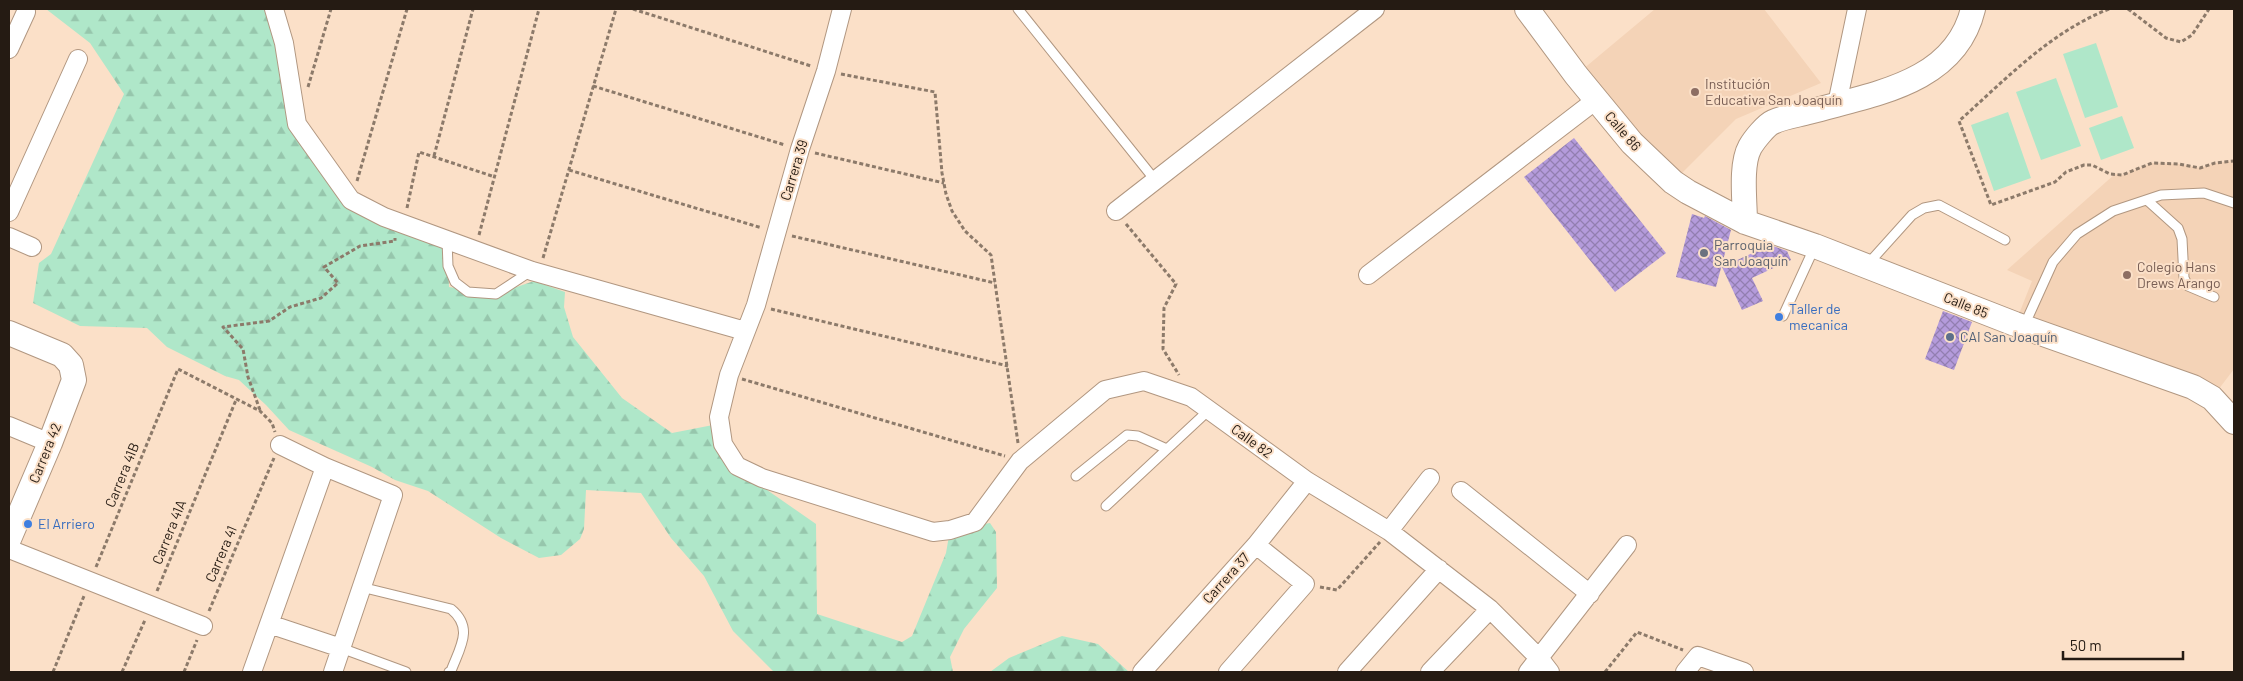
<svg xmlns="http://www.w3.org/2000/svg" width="2243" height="681" font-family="Barlow,sans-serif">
  <defs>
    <pattern id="forest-firs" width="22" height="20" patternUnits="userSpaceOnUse" patternTransform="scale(1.25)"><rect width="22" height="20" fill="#afe7c9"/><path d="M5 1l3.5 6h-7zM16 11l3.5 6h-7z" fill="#96c6ac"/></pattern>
    <pattern id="building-cross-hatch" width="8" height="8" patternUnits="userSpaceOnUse" patternTransform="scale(1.25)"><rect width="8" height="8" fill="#b49bdb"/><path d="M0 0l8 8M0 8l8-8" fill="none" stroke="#927eb0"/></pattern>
  </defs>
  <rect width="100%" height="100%" fill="#fbe0c8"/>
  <path fill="#f4d3b7" d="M 1655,9 L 1764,9 L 1821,83 L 1736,119 L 1673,182 L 1576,75 Z
    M 2234,161 L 2234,369 L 2212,398 L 2015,324 L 2032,281 L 2007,270 L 2115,174 L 2122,175 L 2152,163 L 2179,164 L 2200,168 L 2215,163 Z"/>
  <path fill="url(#forest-firs)" d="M 46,9 L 270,9 L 297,124 L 340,199 L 447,240 L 449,287 L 496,294 L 534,281 L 565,292 L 564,307 L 573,337 L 622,398 L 672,433 L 713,425 L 724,460 L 816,524 L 817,614 L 902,642 L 912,636 L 946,553 L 950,530 L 990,523 L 996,532 L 997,588 L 964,629 L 950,657 L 953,672 L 774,672 L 733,631 L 704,576 L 671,538 L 641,493 L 586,490 L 584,529 L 580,539 L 561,555 L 539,558 L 501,538 L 428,491 L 395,480 L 372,467 L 289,430 L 266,405 L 239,380 L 225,376 L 167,347 L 147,328 L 80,326 L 33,303 L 39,263 L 51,254 L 124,94 L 90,43 Z
    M 1062,636 L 1098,644 L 1129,672 L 990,672 L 1009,658 Z"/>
  <path fill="#afe7c9" d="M 2096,43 L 2118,107 L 2085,118 L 2063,54 Z
    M 2056,78 L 2081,146 L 2041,160 L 2016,92 Z
    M 2008,112 L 2031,178 L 1994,191 L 1971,125 Z
    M 2122,116 L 2134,148 L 2101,160 L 2089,128 Z"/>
  <path fill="url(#building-cross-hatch)" d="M 1574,138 L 1666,253 L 1615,292 L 1524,177 Z
    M 1692,214 L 1704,218 L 1705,216 L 1731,230 L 1716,287 L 1676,277 Z
    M 1770,245 L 1787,251 L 1791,260 L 1752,278 L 1763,301 L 1742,310 L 1722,267 Z
    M 1943,311 L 1972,322 L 1954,370 L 1925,359 Z"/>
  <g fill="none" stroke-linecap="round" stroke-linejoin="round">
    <defs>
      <path id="lane" d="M 1018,9 L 1155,180
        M 2148,201 L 2178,228 L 2182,239 L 2184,278 L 2188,286 L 2214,297
        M 447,240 L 448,266 L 455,282 L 468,292 L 496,294 L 531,271
        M 1867,265 L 1912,215 L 1924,208 L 1939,205 L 2005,240
        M 1783,316 L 1815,246
        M 2024,326 L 2053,262 L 2077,234 L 2113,211 L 2161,195 L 2204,193 L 2234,203
        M 1076,476 L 1127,435 L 1138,436 L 1167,449
        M 1106,506 L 1209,410
        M 361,587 L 451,609 C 474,628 460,647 451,671 L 449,672
        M 341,648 L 406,672"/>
      <path id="street" d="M 274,9 L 284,43 L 297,124 L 351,200 L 384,217 L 532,271 L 745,331
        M 842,9 L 826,71 L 800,149 L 756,305 L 729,375 L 719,417 L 723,444 L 737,466 L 762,478 L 933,532 L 950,530 L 975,522 L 1020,461 L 1105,390 L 1144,381 L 1191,397 L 1307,481 L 1389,531 L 1490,609 L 1540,659 L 1550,672
        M 9,49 L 26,12
        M 1837,104 L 1857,9
        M 1116,211 L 1375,9
        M 9,212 L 78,59
        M 9,237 L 32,247
        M 1368,275 L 1596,100
        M 9,426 L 50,443
        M 280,445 L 325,467 L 393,495 L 333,672
        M 1461,491 L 1590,594
        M 1389,531 L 1430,478
        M 9,549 L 203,626
        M 269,624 L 341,648
        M 252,672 L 325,467
        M 1142,672 L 1256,545 L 1307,481
        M 1228,672 L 1305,584 L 1256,545
        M 1347,672 L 1439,569
        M 1430,672 L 1490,609
        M 1528,672 L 1627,545
        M 1685,672 L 1698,656 L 1744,672"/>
      <path id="secondary" d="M 1527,9 L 1576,75 L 1632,143 L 1673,182 L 1688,192 L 1745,222 L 1815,246 L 2015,324 L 2193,387 L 2212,398 L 2234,422
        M 1745,222 C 1745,202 1740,165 1750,147 C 1754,140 1766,125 1773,122 C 1783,117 1798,115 1809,112 C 1872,94 1955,84 1973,9
        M 9,333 L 62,355 L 71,365 L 74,380 L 50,443 L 9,539"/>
    </defs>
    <use href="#lane" stroke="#b19781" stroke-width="11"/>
    <use href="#street" stroke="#b19781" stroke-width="20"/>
    <use href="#secondary" stroke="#b19781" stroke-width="26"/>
    <path stroke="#8c7a6a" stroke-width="3" stroke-dasharray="4 2.5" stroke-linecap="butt" d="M 633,9 L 811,66
      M 2109,9 C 2050,32 2005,80 1959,121 L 1991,205 L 2055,182 L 2066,172 L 2084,165 L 2092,165 L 2110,174 L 2122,175 L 2152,163 L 2179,164 L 2200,168 L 2215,163 L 2234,161
      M 2128,9 L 2166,38 L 2181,42 L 2192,35 L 2209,9
      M 841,74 L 935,92 L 942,173 L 946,194 L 952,211 L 965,231 L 991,255 L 1018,443
      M 593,86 L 785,145
      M 308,87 L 331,9
      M 815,153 L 944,183
      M 434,156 L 473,9
      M 569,170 L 762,228
      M 357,181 L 407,9
      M 407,208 L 419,152 L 495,177
      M 1126,224 L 1176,284 L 1164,308 L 1163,349 L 1179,375
      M 479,235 L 539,9
      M 792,236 L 995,283
      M 543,258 L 616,9
      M 771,309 L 1008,366
      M 742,379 L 1005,456
      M 260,410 L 248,377 L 243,349 L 223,327 L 269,321 L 290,307 L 321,298 L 338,283 L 324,267 L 360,246 L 395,241 L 395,238
      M 96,567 L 178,369 L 260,411 L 272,423 L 275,432
      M 1320,587 L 1337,590 L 1380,542
      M 157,591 L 236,400
      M 209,611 L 274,458
      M 53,672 L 84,596
      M 122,672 L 145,620
      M 184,672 L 197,640
      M 1605,672 L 1637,632 L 1683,650"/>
    <use href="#lane" stroke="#fff" stroke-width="9"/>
    <use href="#street" stroke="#fff" stroke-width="18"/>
    <use href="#secondary" stroke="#fff" stroke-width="24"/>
  </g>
  <g fill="#8d6e63" stroke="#fbe0c8" stroke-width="2">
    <circle cx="1695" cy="92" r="5"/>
    <circle cx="2127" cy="275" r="5"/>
  </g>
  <circle fill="#6b7280" stroke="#fbe0c8" stroke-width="2" cx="1704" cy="253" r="5"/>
  <g fill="#3f7fe0" stroke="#fbe0c8" stroke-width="2">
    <circle cx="1779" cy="317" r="5"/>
    <circle cx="28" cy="524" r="5"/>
  </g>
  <circle fill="#5c6f8a" stroke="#fbe0c8" stroke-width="2" cx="1950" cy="337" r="5"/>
  <g text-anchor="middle" stroke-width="4" stroke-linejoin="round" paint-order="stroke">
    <g font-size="14" fill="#785e54" stroke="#fbe0c8" text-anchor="start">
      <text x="1705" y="89">Institución<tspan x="1705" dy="16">Educativa San Joaquín</tspan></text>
      <text x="2137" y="272">Colegio Hans<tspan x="2137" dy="16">Drews Arango</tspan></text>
    </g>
    <g font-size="14" fill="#251b13" stroke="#fbe0c8">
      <text transform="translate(1623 131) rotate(49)" y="5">Calle 86</text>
      <text transform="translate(794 170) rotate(-73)" y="5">Carrera 39</text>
      <text transform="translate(1966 305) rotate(22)" y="5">Calle 85</text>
      <text transform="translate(1252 441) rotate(36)" y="5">Calle 82</text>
      <text transform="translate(45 453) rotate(-68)" y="5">Carrera 42</text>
      <text transform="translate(122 475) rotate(-68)" y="5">Carrera 41B</text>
      <text transform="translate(169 532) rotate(-68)" y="5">Carrera 41A</text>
      <text transform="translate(221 554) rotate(-67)" y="5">Carrera 41</text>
      <text transform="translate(1226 578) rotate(-48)" y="5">Carrera 37</text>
    </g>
    <g font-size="14" fill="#5b616d" stroke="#fbe0c8" text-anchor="start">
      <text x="1714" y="250">Parroquia<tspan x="1714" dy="16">San Joaquín</tspan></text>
    </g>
    <g font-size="14" fill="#366cbe" stroke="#fbe0c8" text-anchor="start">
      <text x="1789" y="314">Taller de<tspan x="1789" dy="16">mecanica</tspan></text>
      <text x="38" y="529">El Arriero</text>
    </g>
    <g font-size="14" fill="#4e5e75" stroke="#fbe0c8" text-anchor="start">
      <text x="1960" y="342">CAI San Joaquín</text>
    </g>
  </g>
  <rect width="2243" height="681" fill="none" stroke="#251b13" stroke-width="20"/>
  <path d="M2063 651v8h120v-8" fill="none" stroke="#251b13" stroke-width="2.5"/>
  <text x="2070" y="651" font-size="15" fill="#251b13" stroke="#fbe0c8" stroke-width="4" paint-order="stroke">50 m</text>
</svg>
